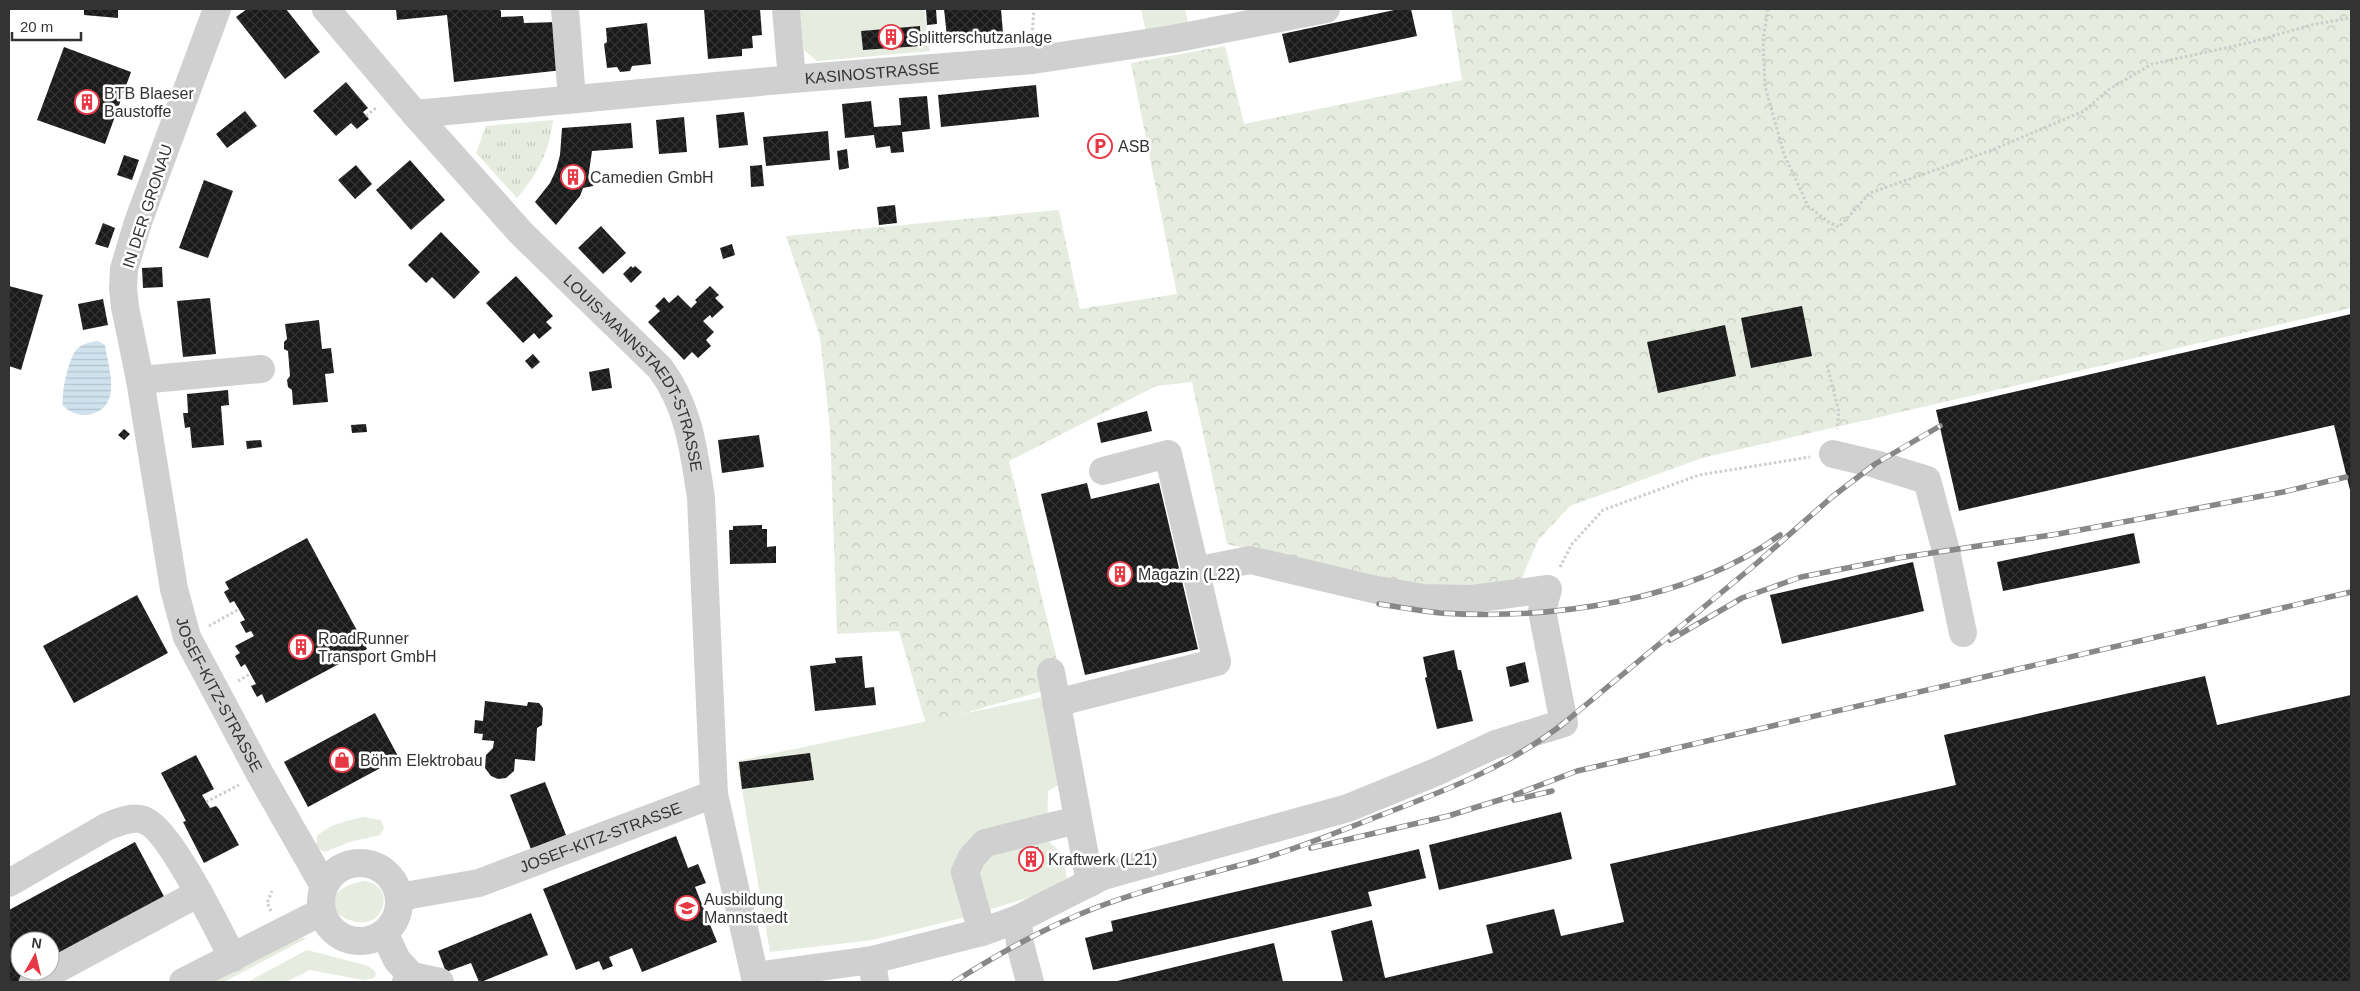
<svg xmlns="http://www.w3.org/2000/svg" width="2360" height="991" font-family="Helvetica,sans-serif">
  <defs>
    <pattern id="forest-crowns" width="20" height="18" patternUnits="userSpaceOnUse" patternTransform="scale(1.25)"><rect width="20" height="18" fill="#e6ecdf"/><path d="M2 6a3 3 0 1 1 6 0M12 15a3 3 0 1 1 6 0" fill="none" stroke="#c6cbc0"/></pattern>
    <pattern id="park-tufts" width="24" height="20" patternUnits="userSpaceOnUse" patternTransform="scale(1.25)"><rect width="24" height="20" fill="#e6ecdf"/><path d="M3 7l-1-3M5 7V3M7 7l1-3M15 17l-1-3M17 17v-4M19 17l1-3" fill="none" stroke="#c6cbc0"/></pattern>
    <pattern id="water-rules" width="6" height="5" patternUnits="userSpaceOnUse" patternTransform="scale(1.25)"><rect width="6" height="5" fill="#cfe2ee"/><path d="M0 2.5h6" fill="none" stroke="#b2c2cd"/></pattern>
    <pattern id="building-cross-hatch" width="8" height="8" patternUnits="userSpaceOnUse" patternTransform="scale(1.25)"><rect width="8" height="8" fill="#1a1a1a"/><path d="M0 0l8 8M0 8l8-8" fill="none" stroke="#333"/></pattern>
  </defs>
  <rect width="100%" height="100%" fill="#fff"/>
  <path fill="#e6ecdf" d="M 800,9 L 924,9 L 930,51 L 817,61 L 804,50 Z
    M 1141,9 L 1185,9 L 1188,22 L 1185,25 L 1146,32 Z
    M 1043,697 L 1062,783 L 1048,791 L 1047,840 L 1063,854 L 1067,878 L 1040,894 L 962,918 L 872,940 L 770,952 L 737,761 Z
    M 363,817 L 381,820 L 384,828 L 380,835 L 349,842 L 325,852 L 316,848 L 317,836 C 330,824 346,821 363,817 Z
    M 363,881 C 402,883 382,948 334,911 L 332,903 C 335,889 350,884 363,881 Z
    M 303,938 L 307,938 L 224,982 L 211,982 L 290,942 Z
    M 307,950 L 365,965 L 373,969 L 376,974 L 374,978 L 363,980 L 310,970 L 286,982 L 247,982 Z"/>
  <path fill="url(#forest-crowns)" d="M 1451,9 L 2351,9 L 2351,308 L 1702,458 L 1570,506 L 1538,540 L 1522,578 C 1509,581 1495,585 1481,586 C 1403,592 1304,561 1227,544 L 1192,382 L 1156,386 L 1009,461 L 1063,685 L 926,724 L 899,631 L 837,634 L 830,428 L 820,337 L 786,236 L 1059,210 L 1080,309 L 1177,294 L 1131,63 L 1225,46 L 1244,124 L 1462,80 Z"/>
  <path fill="url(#park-tufts)" d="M 553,120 C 549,153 538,173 517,198 L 476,153 L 486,126 Z"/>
  <path fill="url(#water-rules)" d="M 98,341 L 105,345 C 108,367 123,405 92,414 C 80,417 72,413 63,406 C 61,393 68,361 76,350 C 81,344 90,342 98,341 Z"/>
  <path fill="url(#building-cross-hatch)" d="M 84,9 L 118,9 L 118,18 L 84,15 Z
    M 247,9 L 286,9 L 320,52 L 285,79 L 236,17 Z
    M 396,9 L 498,9 L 501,11 L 501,17 L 523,16 L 524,23 L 558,22 L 563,70 L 454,82 L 447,15 L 397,20 Z
    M 704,9 L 760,9 L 762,35 L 752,36 L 753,48 L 742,49 L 742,56 L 708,59 Z
    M 926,9 L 936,9 L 937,24 L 927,25 Z
    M 944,9 L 1001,9 L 1003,33 L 947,37 Z
    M 1399,9 L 1411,9 L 1417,36 L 1289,63 L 1282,34 Z
    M 647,23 L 651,64 L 632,66 L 630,71 L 620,72 L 617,67 L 607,68 L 604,44 L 607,42 L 606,28 Z
    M 920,26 L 921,46 L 863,50 L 861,31 Z
    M 64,47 L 131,72 L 105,144 L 37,120 Z
    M 346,82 L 368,108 L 363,112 L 369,119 L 357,129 L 351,123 L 336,136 L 313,111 Z
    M 1036,85 L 1039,117 L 941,127 L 938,95 Z
    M 927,96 L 930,129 L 902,132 L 904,152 L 891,153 L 890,146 L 876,148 L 874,135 L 845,138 L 842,104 L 871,101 L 874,127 L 901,125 L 899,98 Z
    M 245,111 L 257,126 L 227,148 L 216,134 Z
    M 744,112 L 748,145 L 719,148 L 716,115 Z
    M 684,117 L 687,152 L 659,154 L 656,120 Z
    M 631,123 L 633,148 L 592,151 L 589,172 L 595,180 L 593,186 L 583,188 L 580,196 L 556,225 L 535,202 L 550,183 L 556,170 L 560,155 L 562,128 Z
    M 828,131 L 830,160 L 766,166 L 763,137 Z
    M 847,149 L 849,168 L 839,170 L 837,151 Z
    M 124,155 L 139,160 L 132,180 L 117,175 Z
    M 410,160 L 445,200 L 411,230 L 376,190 Z
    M 356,165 L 372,184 L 355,199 L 338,180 Z
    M 762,165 L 764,186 L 751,187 L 750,166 Z
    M 204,180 L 233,191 L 208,258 L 179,248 Z
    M 895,205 L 897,223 L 879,225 L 877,207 Z
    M 103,223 L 115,228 L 108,248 L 95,244 Z
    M 601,226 L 626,253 L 603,274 L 578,248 Z
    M 441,232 L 480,272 L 454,299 L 432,277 L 426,283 L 408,265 Z
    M 732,244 L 735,255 L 723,259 L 720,248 Z
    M 631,266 L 633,268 L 635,266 L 642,272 L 631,283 L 623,274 Z
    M 162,267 L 163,287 L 143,288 L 142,268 Z
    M 516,276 L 553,316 L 546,322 L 552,328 L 539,339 L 534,333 L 523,343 L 486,303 Z
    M 9,286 L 43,295 L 21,370 L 9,366 Z
    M 710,286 L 719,295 L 715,298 L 724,307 L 712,318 L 710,315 L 703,321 L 714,332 L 706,340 L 711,346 L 698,358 L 692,352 L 684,360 L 648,322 L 660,311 L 655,306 L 664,297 L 669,303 L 678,295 L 691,308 L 697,302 L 695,300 Z
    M 210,298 L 216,354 L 183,357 L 177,301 Z
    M 103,299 L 108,325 L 83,330 L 78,304 Z
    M 1802,306 L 1812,356 L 1751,368 L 1741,318 Z
    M 2351,314 L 2351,494 L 2334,425 L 1959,511 L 1936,410 Z
    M 319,320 L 322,349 L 331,348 L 334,373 L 325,374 L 328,402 L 293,405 L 292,390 L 288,387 L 287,380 L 290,376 L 288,351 L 284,349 L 284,342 L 287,339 L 285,324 Z
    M 1725,325 L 1736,376 L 1658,393 L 1647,342 Z
    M 533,354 L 540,362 L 532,369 L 525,361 Z
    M 609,368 L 612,388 L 592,391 L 589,372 Z
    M 228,390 L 229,405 L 221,406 L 224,445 L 192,448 L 190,427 L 185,428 L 183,413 L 188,413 L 187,394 Z
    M 1147,411 L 1152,431 L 1101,443 L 1097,423 Z
    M 366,424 L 367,432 L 352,433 L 351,425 Z
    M 124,429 L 130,434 L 124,440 L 118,435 Z
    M 759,435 L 764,467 L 722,473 L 718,440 Z
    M 261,440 L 262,447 L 247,449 L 246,441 Z
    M 1087,483 L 1091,499 L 1159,483 L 1198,649 L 1085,675 L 1041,494 Z
    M 762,525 L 762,529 L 767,529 L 767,547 L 776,546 L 776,563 L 730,564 L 729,530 L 733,530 L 733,526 Z
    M 2134,533 L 2140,563 L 2003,591 L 1997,562 Z
    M 307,538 L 367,649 L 266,703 L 262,694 L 257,697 L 251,686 L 256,684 L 245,664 L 241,667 L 235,656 L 240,653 L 235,646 L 254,636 L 251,631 L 246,633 L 240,622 L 245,620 L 234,601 L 230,603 L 224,592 L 229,589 L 225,582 Z
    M 1913,562 L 1924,611 L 1782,644 L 1770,595 Z
    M 137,595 L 168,653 L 74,703 L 43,646 Z
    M 1454,650 L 1458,670 L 1461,670 L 1473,721 L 1437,729 L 1425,678 L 1427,677 L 1423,657 Z
    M 862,656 L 865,688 L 874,687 L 876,705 L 815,711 L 810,666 L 836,663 L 835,658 Z
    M 1525,662 L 1529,682 L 1510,687 L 1506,667 Z
    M 2205,676 L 2217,725 L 2351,695 L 2351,982 L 1343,982 L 1331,931 L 1372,920 L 1385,978 L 1493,953 L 1486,925 L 1554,909 L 1561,936 L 1624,922 L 1610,864 L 1956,785 L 1944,735 Z
    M 485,701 L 527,706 L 528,702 L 539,703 L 543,708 L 542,725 L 537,728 L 535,761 L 515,759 L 514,771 L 506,778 L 498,779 L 491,776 L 485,768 L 486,755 L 493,748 L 494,741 L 482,740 L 483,734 L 474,733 L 475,720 L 483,721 Z
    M 375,713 L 399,758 L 308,807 L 284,762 Z
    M 810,753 L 814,780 L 742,789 L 739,762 Z
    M 196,755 L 214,789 L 202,795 L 210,808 L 216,806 L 219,809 L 239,845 L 204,863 L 183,822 L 186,821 L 161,773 Z
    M 545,782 L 566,835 L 531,849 L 510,795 Z
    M 1561,812 L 1572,859 L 1439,890 L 1429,845 Z
    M 676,836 L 688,868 L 698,864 L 706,883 L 695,887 L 717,942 L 642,972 L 632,948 L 609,957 L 613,966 L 603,970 L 599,961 L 576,970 L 543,889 Z
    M 135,842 L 167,902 L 50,964 L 50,941 L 20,941 L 20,971 L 38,971 L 16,982 L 9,982 L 9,910 Z
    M 1038,847 L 1042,867 L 1024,871 L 1020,851 Z
    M 1419,849 L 1426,878 L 1368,892 L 1372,906 L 1093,970 L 1085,938 L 1113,931 L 1111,921 Z
    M 531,913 L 548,955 L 481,982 L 479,982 L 471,963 L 446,972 L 438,951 Z
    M 1274,943 L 1283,982 L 1113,982 Z"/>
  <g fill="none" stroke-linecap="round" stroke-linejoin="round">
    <path stroke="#cdcdcd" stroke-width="3" stroke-dasharray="2.5 2.5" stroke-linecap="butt" d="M 1768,9 L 1763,40 L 1765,86 L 1784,154 L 1808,206 L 1830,223 L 1839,227 L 1870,193 L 1992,150 L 2084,111 L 2108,90 L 2152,64 L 2248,43 L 2311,25 L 2351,18
      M 1032,35 L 1034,9
      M 366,116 L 377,107
      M 1827,365 L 1839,412 L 1837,429
      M 1560,567 L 1572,544 L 1603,510 L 1699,475 L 1810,457
      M 209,626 L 239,609
      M 238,681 L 250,674
      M 206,802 L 239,785
      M 271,911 L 267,903 L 272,891"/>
    <g stroke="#d0d0d0" stroke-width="28">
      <path id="s1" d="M 217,9 L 138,222 L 124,269 L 123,288 L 125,307 L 140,380 L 174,589 L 187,637 L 260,774 L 324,886"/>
      <path id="s2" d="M 326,9 L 415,114 L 521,233 L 660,368 C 689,407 694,451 701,498 L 714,794 L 756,982"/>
      <path d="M 565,9 L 572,99"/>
      <path d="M 786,9 L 792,79"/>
      <path id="s3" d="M 415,114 L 792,79 L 1033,60 L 1173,39 L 1326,9"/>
      <path d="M 140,380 L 261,369"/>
      <path d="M 1833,454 L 1875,464 L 1927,480 L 1946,551 L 1963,633"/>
      <path d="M 1051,672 L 1090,883"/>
      <path d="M 1056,703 L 1217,662 L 1168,454 L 1103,471"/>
      <circle cx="360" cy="902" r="39"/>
      <path d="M 9,883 L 106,827 C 116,823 129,817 140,819 C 167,822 219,932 233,958"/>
      <path id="s4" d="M 399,897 L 479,883 L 714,794"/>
      <path d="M 1018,919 L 1020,944 L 1030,982"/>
      <path d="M 982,932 L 965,872 L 972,857 L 985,843 L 1077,820"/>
      <path d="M 382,934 L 389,943 L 397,960 L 412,976 L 406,982"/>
      <path d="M 872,960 L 875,982"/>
      <path d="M 412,976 L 440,982"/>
      <path d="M 757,980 L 769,974 L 872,960 L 982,932 L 1018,919 L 1103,876 L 1348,808 L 1436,772 L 1496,744 L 1564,723 L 1542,611 L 1548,589 L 1472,599 L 1423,598 L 1372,589 L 1250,560 L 1195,571"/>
      <path d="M 33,982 L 199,893"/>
      <path d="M 183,982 L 321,912"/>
    </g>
    <defs>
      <path id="rail" d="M 1379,604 C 1399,607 1420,611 1440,613 C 1549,620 1689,602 1780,535
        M 1670,640 L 1742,598 L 1801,577 L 1898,558 L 2058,534 L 2172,513 L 2283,492 L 2346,477
        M 1514,800 L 1552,791
        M 1311,848 L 1448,816 L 1509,797 L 1577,771 L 2351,592
        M 954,982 C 998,954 1046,927 1095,908 C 1147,888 1201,876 1255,861 C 1296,849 1336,833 1376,817 C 1442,792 1508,767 1564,723 L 1757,563 L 1832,497 L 1875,464 L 1940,426"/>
    </defs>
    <use href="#rail" stroke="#888" stroke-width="5.5"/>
    <use href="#rail" stroke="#fff" stroke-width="4" stroke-dasharray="11" stroke-linecap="butt"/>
  </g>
  <defs>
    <symbol id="building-ring" viewBox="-11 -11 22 22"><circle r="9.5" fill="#fff" stroke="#e63946" stroke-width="1.5"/><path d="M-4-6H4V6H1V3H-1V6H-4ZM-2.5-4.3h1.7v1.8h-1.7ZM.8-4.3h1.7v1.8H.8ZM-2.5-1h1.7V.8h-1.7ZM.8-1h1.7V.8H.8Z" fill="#e63946"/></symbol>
    <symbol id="parking-ring" viewBox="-11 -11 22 22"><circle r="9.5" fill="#fff" stroke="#e63946" stroke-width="1.5"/><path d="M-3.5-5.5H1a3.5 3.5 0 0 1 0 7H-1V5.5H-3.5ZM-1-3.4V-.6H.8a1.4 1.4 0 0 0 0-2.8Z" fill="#e63946"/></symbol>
    <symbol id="shop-ring" viewBox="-11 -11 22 22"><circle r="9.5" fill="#fff" stroke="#e63946" stroke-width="1.5"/><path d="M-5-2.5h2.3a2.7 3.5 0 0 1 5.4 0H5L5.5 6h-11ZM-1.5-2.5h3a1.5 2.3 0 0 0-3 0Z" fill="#e63946"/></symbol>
    <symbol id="school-ring" viewBox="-11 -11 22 22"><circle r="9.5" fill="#fff" stroke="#e63946" stroke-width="1.5"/><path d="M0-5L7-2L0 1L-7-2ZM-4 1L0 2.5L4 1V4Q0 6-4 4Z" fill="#e63946"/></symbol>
  </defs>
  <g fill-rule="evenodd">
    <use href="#building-ring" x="877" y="23" width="28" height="28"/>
    <use href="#building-ring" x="73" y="88" width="28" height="28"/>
    <use href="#parking-ring" x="1086" y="132" width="28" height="28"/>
    <use href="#building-ring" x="559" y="163" width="28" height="28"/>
    <use href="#building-ring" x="1106" y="560" width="28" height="28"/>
    <use href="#building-ring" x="287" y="633" width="28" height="28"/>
    <use href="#shop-ring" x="328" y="746" width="28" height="28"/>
    <use href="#building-ring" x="1017" y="845" width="28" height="28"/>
    <use href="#school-ring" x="673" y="894" width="28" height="28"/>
  </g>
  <g text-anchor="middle" stroke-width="5" stroke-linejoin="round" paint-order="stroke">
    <g font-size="16" fill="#333" stroke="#fff" text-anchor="start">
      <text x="908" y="43">Splitterschutzanlage</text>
      <text x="104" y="99">BTB Blaeser<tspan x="104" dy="18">Baustoffe</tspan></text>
      <text x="1118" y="152">ASB</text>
      <text x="590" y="183">Camedien GmbH</text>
      <text x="1138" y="580">Magazin (L22)</text>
      <text x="318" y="644">RoadRunner<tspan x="318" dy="18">Transport GmbH</tspan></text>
      <text x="360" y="766">Böhm Elektrobau</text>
      <text x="1048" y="865">Kraftwerk (L21)</text>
      <text x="704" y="905">Ausbildung<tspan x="704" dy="18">Mannstaedt</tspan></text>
    </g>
    <g font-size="16" fill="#333" stroke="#fff">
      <text dy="6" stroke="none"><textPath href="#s3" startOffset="459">KASINOSTRASSE</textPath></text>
      <text transform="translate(147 206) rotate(-72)" y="6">IN DER GRONAU</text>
      <text dy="6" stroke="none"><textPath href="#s2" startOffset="481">LOUIS-MANNSTAEDT-STRASSE</textPath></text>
      <text dy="6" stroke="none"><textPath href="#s1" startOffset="716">JOSEF-KITZ-STRASSE</textPath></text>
      <text dy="6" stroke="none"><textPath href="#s4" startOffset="211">JOSEF-KITZ-STRASSE</textPath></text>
    </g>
  </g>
  <rect width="2360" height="991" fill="none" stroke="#333333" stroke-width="20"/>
  <g transform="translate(35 956) rotate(8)"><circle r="24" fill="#ffffff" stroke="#adadad"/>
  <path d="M0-4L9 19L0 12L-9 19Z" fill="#e63946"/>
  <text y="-8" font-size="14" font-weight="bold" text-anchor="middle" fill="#333333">N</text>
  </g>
  <path d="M12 32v8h69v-8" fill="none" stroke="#333333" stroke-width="2.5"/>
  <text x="20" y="32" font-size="15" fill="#333333" stroke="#ffffff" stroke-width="4" paint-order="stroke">20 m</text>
</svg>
